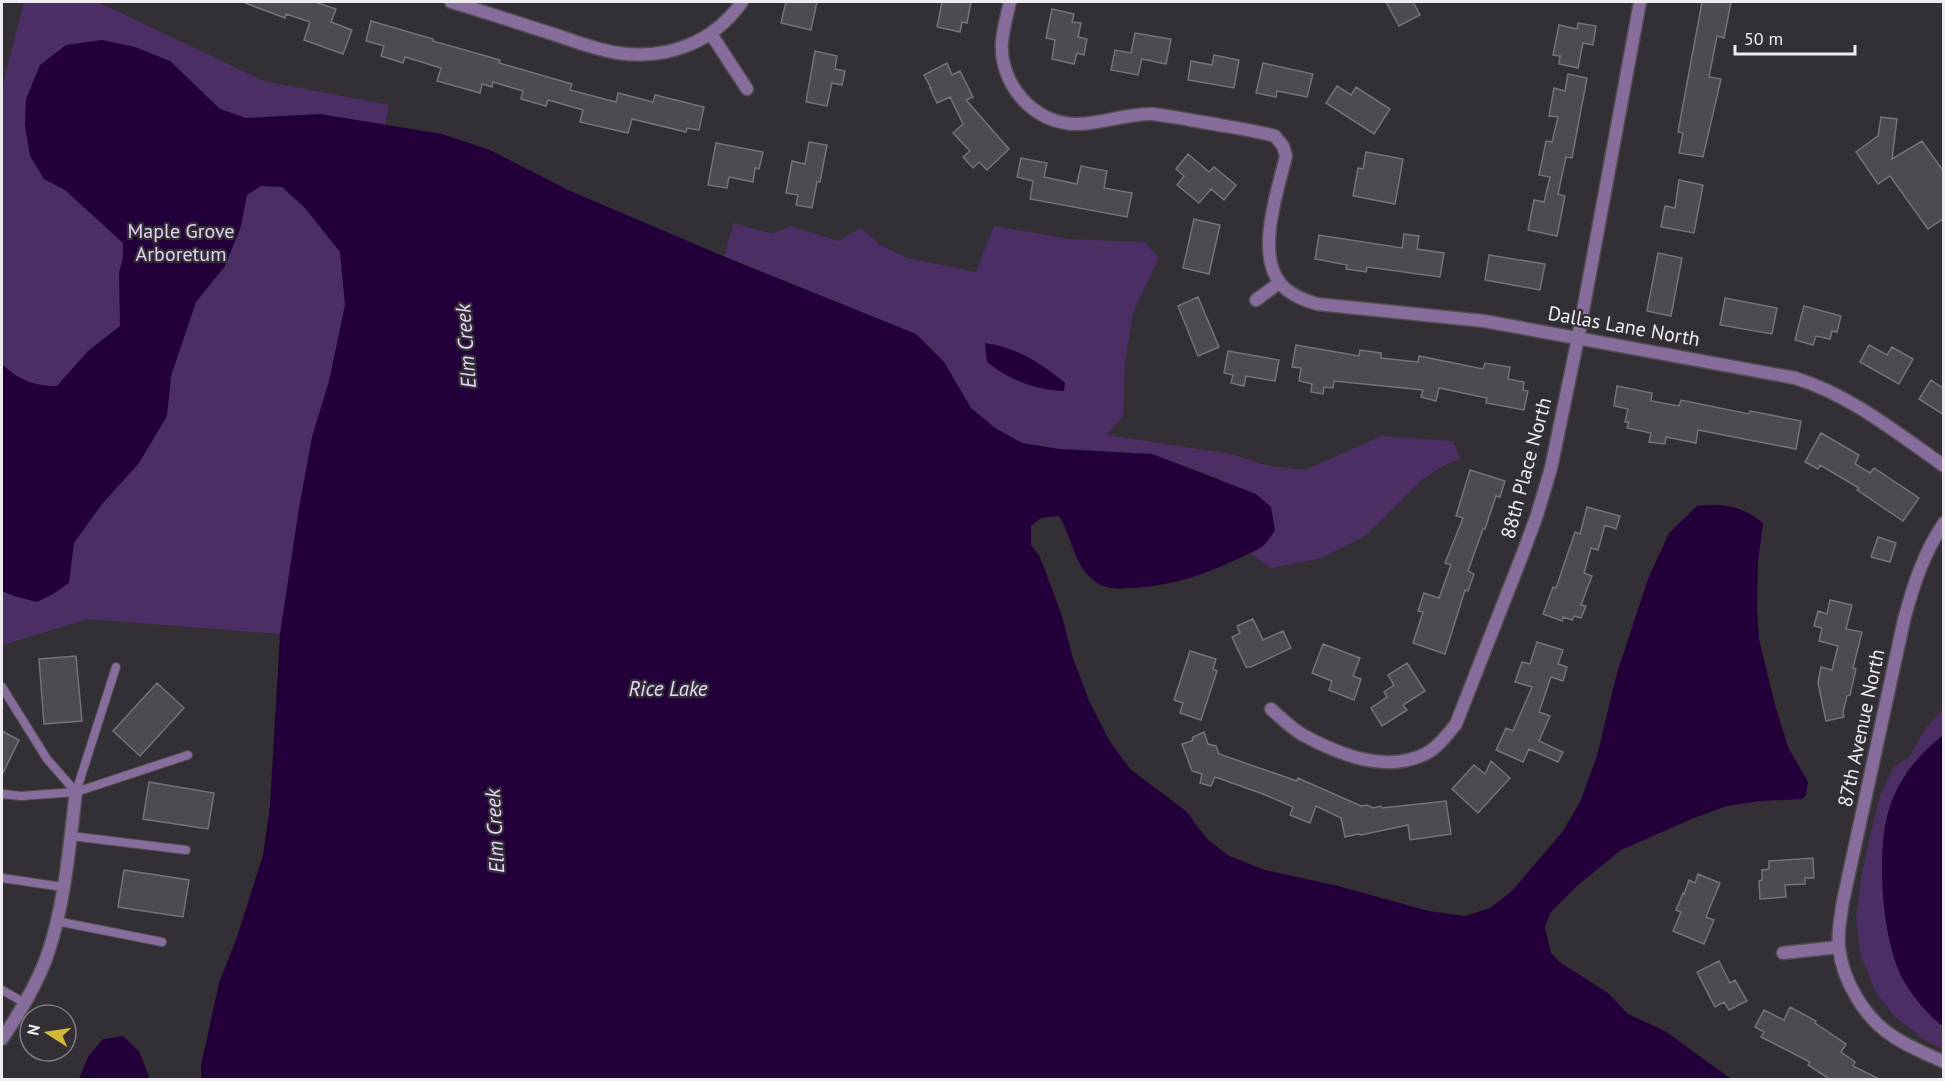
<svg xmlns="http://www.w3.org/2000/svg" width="1945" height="1081" font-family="'PT Sans',sans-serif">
  <rect width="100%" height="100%" fill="#323035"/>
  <path fill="#4b2e63" d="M 24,2 L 98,2 L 264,81 L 389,105 L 329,428 L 280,634 L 88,619 L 2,645 L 2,87 Z
    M 734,223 L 772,234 L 790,226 L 838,241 L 861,228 L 879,244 L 907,258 L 976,272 L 994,226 L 1070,239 L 1145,242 L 1159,258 L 1133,313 L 1125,362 L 1123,416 L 1107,435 L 1231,454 L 1265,465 L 1305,470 L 1381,436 L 1453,441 L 1460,459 L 1443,466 L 1420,481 L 1365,536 L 1322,558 L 1271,568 L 1249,553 L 1263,546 L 1218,478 L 1152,454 L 1059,449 L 1022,443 L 995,428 L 971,408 L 944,362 L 916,334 L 724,256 Z
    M 1943,709 L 1943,735 L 1906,771 L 1939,1024 L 1943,1026 L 1943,1050 L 1925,1040 L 1895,1017 L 1875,991 L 1860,953 L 1856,917 L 1862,872 L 1879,798 L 1893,768 L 1910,756 L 1925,729 Z"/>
  <path fill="#24003a" d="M 102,40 L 135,47 L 170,61 L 220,109 L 246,118 L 320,114 L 442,134 L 490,150 L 568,190 L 737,262 L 916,334 L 944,362 L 971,408 L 995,428 L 1022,443 L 1059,449 L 1152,454 L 1256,494 L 1271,507 L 1275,530 C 1272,535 1268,541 1264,545 C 1259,550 1250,553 1244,556 C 1207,574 1170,587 1129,588 C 1119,589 1106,589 1097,583 C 1073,567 1073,538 1059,516 L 1041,518 L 1031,526 L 1031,545 L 1040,557 L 1062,616 L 1072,655 L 1089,701 L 1109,740 L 1130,769 L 1186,811 L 1207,839 L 1229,856 L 1265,870 L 1338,886 L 1429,911 L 1465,916 L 1490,908 L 1512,891 L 1563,831 L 1580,802 L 1597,756 L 1617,673 L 1648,579 L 1669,533 L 1697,506 C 1722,503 1743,506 1763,523 L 1758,561 L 1757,609 L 1759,639 L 1774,701 L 1788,747 L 1808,782 L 1806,795 L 1802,799 L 1761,801 L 1727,806 L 1694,818 L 1621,850 L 1578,885 L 1550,913 L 1545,928 L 1551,953 L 1561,963 L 1608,993 L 1628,1014 L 1665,1031 L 1731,1079 L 201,1079 L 201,1065 L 219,983 L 237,937 L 263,855 L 270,806 L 280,634 L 299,508 L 312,437 L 329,381 L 345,305 L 340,252 L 305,208 L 282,187 L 261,186 L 247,195 L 241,226 L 225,266 L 196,302 L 171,376 L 167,416 L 139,463 L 102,504 L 74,543 L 69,583 L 53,594 L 37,602 L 14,596 L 2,591 L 2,364 C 19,380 33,386 57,386 L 88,351 L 120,326 L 119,273 L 123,257 L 123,243 L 65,190 L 44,179 L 30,156 L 25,125 L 26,99 L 40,65 L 66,45 Z
    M 985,343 C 1016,347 1041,363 1065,383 L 1064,391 C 1035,390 1009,380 987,362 Z
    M 1943,735 L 1943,1026 C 1928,1016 1911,994 1902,978 C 1881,936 1874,841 1893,798 C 1904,772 1921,753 1943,735 Z
    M 123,1036 L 139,1051 L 150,1079 L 79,1079 L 88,1057 L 103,1039 Z"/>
  <path fill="#4d4a50" stroke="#757278" stroke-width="1.5" d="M 245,2 L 315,2 L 336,9 L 331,22 L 352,30 L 343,54 L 304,40 L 310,22 L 286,14 L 285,18 L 245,3 Z
    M 786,2 L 817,2 L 811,30 L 781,23 Z
    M 942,2 L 971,2 L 967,23 L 962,22 L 960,32 L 937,27 Z
    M 1386,2 L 1413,2 L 1420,15 L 1399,26 Z
    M 1702,2 L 1731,2 L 1724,38 L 1717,36 L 1709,77 L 1721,79 L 1703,157 L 1679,153 L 1683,133 L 1678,132 Z
    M 1052,9 L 1074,14 L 1072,22 L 1081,23 L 1078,37 L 1087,39 L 1084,55 L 1077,53 L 1074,64 L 1052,59 L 1055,40 L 1046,38 Z
    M 371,21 L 433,39 L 433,41 L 500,60 L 499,63 L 572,84 L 570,90 L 616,102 L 618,93 L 653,102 L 655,95 L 704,107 L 699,130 L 687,128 L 686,132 L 632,119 L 628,133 L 580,122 L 583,110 L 548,100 L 546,106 L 521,99 L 523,91 L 493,82 L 492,87 L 482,84 L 480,93 L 437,81 L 441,68 L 405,57 L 403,63 L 381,56 L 384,46 L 366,41 Z
    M 1578,23 L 1596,26 L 1593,45 L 1583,43 L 1578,68 L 1559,64 L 1560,56 L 1553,55 L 1559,25 L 1577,29 Z
    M 1135,33 L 1171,39 L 1166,64 L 1142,59 L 1138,75 L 1111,70 L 1115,50 L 1131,53 Z
    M 815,51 L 837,56 L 835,69 L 845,71 L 842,85 L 832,83 L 827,106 L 806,102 Z
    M 1214,55 L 1239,60 L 1234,88 L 1188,80 L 1191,61 L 1212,65 Z
    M 947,63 L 952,75 L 960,71 L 973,97 L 966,100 L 1009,149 L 987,170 L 979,162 L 973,168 L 963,157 L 970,151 L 953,133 L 963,124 L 950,97 L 937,103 L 930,88 L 931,88 L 924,75 Z
    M 1263,63 L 1313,74 L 1307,97 L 1277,91 L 1276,97 L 1256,93 Z
    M 1568,74 L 1587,78 L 1572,158 L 1566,157 L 1558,194 L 1565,196 L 1557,236 L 1528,230 L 1534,200 L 1544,202 L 1550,177 L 1539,175 L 1546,141 L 1552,142 L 1558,117 L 1549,116 L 1554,88 L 1565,91 Z
    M 1337,86 L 1351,95 L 1356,87 L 1390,109 L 1374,134 L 1326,103 Z
    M 1881,117 L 1897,119 L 1892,159 L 1922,141 L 1944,172 L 1944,218 L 1928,229 L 1890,176 L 1878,184 L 1856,152 L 1878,136 Z
    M 809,142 L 827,145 L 820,182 L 817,182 L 812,208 L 796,205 L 798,195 L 786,193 L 792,161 L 805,164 Z
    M 716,143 L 763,152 L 759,169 L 755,168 L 753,182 L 729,177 L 727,188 L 708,185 Z
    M 1366,152 L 1403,159 L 1395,204 L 1353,196 L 1358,168 L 1363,169 Z
    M 1188,154 L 1209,172 L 1214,167 L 1236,185 L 1224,200 L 1211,189 L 1199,203 L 1177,185 L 1184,176 L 1176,169 Z
    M 1021,158 L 1047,163 L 1044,177 L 1077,184 L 1081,166 L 1107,171 L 1104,188 L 1132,193 L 1127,217 L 1030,199 L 1033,181 L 1017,177 Z
    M 1679,180 L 1703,185 L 1694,233 L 1661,227 L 1665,206 L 1675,208 Z
    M 1194,219 L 1220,225 L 1209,274 L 1183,268 Z
    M 1404,234 L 1419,236 L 1417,249 L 1444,253 L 1440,277 L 1367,267 L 1366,272 L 1346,269 L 1347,265 L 1315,259 L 1319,235 L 1402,248 Z
    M 1658,253 L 1682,258 L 1671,316 L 1647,311 Z
    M 1489,255 L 1545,264 L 1540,290 L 1485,280 Z
    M 1198,297 L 1219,347 L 1198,356 L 1178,306 Z
    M 1725,298 L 1777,308 L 1772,334 L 1720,325 Z
    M 1804,306 L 1841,316 L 1837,332 L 1832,331 L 1830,339 L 1816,336 L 1813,345 L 1795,340 Z
    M 1296,345 L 1359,356 L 1360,350 L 1381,353 L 1381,358 L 1418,362 L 1419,356 L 1483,369 L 1485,363 L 1510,367 L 1508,379 L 1524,382 L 1523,390 L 1528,391 L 1524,410 L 1486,403 L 1487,398 L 1439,388 L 1436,401 L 1421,397 L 1423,390 L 1334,381 L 1333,388 L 1324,387 L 1323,394 L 1311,392 L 1312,384 L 1299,381 L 1301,368 L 1292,367 Z
    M 1869,345 L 1887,355 L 1892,347 L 1913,359 L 1899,384 L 1860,362 Z
    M 1228,351 L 1279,360 L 1275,381 L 1246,376 L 1244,386 L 1231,383 L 1233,375 L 1224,373 Z
    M 1931,380 L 1944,389 L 1944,415 L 1919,399 Z
    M 1617,386 L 1652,393 L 1651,401 L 1679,406 L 1681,400 L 1749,414 L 1750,411 L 1801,421 L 1796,449 L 1698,430 L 1696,443 L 1666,437 L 1665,444 L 1649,442 L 1651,433 L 1627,428 L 1629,422 L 1625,422 L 1628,409 L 1614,406 Z
    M 1821,433 L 1859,455 L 1855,464 L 1870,473 L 1874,468 L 1919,498 L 1903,521 L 1857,490 L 1859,488 L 1820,465 L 1818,469 L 1805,462 Z
    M 1470,470 L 1505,481 L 1500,497 L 1496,496 L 1485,529 L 1483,529 L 1468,571 L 1474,574 L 1468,591 L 1465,590 L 1445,654 L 1413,643 L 1423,612 L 1418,611 L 1424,593 L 1439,598 L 1451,565 L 1445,563 L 1463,518 L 1456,516 Z
    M 1587,507 L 1620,516 L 1616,529 L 1605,525 L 1598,550 L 1591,548 L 1584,573 L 1592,576 L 1581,605 L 1586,606 L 1581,618 L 1574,616 L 1572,620 L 1563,617 L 1562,621 L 1543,614 L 1553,587 L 1556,588 L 1575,532 L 1580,534 Z
    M 1878,537 L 1896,543 L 1890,562 L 1871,557 Z
    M 1830,600 L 1852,605 L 1846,629 L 1862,632 L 1853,668 L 1856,669 L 1850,695 L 1847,696 L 1843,712 L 1844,717 L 1826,721 L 1818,683 L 1821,667 L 1832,670 L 1838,646 L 1819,641 L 1822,628 L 1814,626 L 1818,611 L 1827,614 Z
    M 1253,619 L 1263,640 L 1283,631 L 1291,648 L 1251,667 L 1246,667 L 1232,637 L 1240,633 L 1237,626 Z
    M 1537,642 L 1563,650 L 1558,664 L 1567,667 L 1563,681 L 1551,677 L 1539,712 L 1550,716 L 1539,741 L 1563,752 L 1558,762 L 1529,749 L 1523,762 L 1496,750 L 1506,728 L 1513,731 L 1532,687 L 1515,682 L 1522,662 L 1530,664 Z
    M 1323,644 L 1360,658 L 1353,676 L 1361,679 L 1354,700 L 1329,690 L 1332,681 L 1312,673 Z
    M 1190,651 L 1216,659 L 1213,669 L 1217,671 L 1201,720 L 1180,713 L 1183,703 L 1174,700 Z
    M 76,656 L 82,721 L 44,724 L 39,659 Z
    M 1407,663 L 1425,691 L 1403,705 L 1407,710 L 1382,726 L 1371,708 L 1387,697 L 1384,692 L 1394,685 L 1388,675 Z
    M 157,683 L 184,708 L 140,756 L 113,731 Z
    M 2,731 L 19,740 L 2,775 Z
    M 1204,732 L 1208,744 L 1216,746 L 1219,754 L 1297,781 L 1298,778 L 1361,806 L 1367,805 L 1373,808 L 1381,806 L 1382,808 L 1446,801 L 1451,834 L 1410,840 L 1408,825 L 1361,835 L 1358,834 L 1345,837 L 1341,818 L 1316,806 L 1310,823 L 1290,815 L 1293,807 L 1263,794 L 1215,777 L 1211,786 L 1200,783 L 1202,774 L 1192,771 L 1182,744 L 1192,741 L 1193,737 Z
    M 1491,761 L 1510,778 L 1478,813 L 1452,789 L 1474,765 L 1485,774 Z
    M 149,782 L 214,793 L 208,829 L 143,819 Z
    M 1813,858 L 1814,878 L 1805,878 L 1805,884 L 1785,885 L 1786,897 L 1760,899 L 1759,881 L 1762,880 L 1762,870 L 1769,869 L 1769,861 Z
    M 124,870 L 189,880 L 183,917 L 118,907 Z
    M 1698,874 L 1720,883 L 1706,917 L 1714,920 L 1704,944 L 1673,931 L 1681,912 L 1676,910 L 1683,893 L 1684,894 L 1689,880 L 1695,883 Z
    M 1719,961 L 1730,983 L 1735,980 L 1747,1001 L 1729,1010 L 1724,1002 L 1715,1007 L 1697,972 Z
    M 1790,1007 L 1816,1021 L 1815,1023 L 1846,1044 L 1841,1052 L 1855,1062 L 1853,1066 L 1881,1080 L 1831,1080 L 1808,1065 L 1810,1062 L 1761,1037 L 1764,1032 L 1755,1027 L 1764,1010 L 1784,1020 Z"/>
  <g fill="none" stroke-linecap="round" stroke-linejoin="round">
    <defs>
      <path id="lane" d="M 2,687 L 47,759 L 76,792
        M 76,792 L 116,667
        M 2,794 L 21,796 L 76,792 L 188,755
        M 71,836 L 186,850
        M 2,878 L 63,887
        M 56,921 L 162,942
        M 2,990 L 25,1003"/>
      <path id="street" d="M 451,2 C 486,12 521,24 556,35 C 576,42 597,50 618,53 C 667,60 713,43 742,2
        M 1010,2 C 1007,15 1003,29 1002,42 C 999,84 1034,124 1076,124 C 1103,124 1127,113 1153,114 C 1171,116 1190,120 1208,123 C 1230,127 1253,130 1275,136 L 1283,146 L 1286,156 C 1278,190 1255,254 1281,284 C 1290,295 1304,300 1317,304 L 1484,321 L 1795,378 C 1850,395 1896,432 1944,466
        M 711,34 L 747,89
        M 1256,300 L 1279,283
        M 1944,523 C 1924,552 1913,586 1904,620 L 1843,901 C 1841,916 1837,932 1839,947 C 1842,980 1865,1019 1894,1037 C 1909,1047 1927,1054 1944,1062
        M 1271,709 C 1281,718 1292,729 1303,735 C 1340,755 1387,774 1427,753 C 1439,746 1448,734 1456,724 L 1523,553 L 1537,515 L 1551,468 L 1578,338 L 1640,2
        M 1783,953 L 1839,947
        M 2,1039 C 19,1014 35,988 46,959 C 65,906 69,848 76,792"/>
    </defs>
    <use href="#lane" stroke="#504e53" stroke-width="10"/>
    <use href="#street" stroke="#504e53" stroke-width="15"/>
    <use href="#lane" stroke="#866d9c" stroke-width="8"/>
    <use href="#street" stroke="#866d9c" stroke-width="12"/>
  </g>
  <g text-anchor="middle" stroke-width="4.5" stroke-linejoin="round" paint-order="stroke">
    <g font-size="20" fill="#e4d0f7" stroke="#323035">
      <text x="181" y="238">Maple Grove<tspan x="181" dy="23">Arboretum</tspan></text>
    </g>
    <g font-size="20" fill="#eeecf0" stroke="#323035">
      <text transform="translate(1624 326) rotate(10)" y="7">Dallas Lane North</text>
      <text transform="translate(1526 468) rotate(-75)" y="7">88th Place North</text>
      <text transform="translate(1861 728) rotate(-78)" y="7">87th Avenue North</text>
    </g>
    <g font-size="21" font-style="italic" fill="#e8d5fb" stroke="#323035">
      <text transform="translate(466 346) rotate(-94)" y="7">Elm Creek</text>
      <text x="668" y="696">Rice Lake</text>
      <text transform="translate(495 831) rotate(-93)" y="7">Elm Creek</text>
    </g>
  </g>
  <rect width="1945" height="1081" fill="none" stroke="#eeecf0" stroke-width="6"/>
  <g transform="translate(48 1033) rotate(282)"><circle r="28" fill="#323035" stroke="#7d7b80" stroke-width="1.5"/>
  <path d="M0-4.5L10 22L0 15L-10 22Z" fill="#d0b736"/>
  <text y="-9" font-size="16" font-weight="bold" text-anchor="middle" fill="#eeecf0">N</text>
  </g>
  <path d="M1735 45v9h120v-9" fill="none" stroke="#eeecf0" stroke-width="3"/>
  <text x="1744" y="45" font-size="18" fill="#eeecf0" stroke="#323035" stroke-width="4.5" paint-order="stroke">50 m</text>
</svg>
